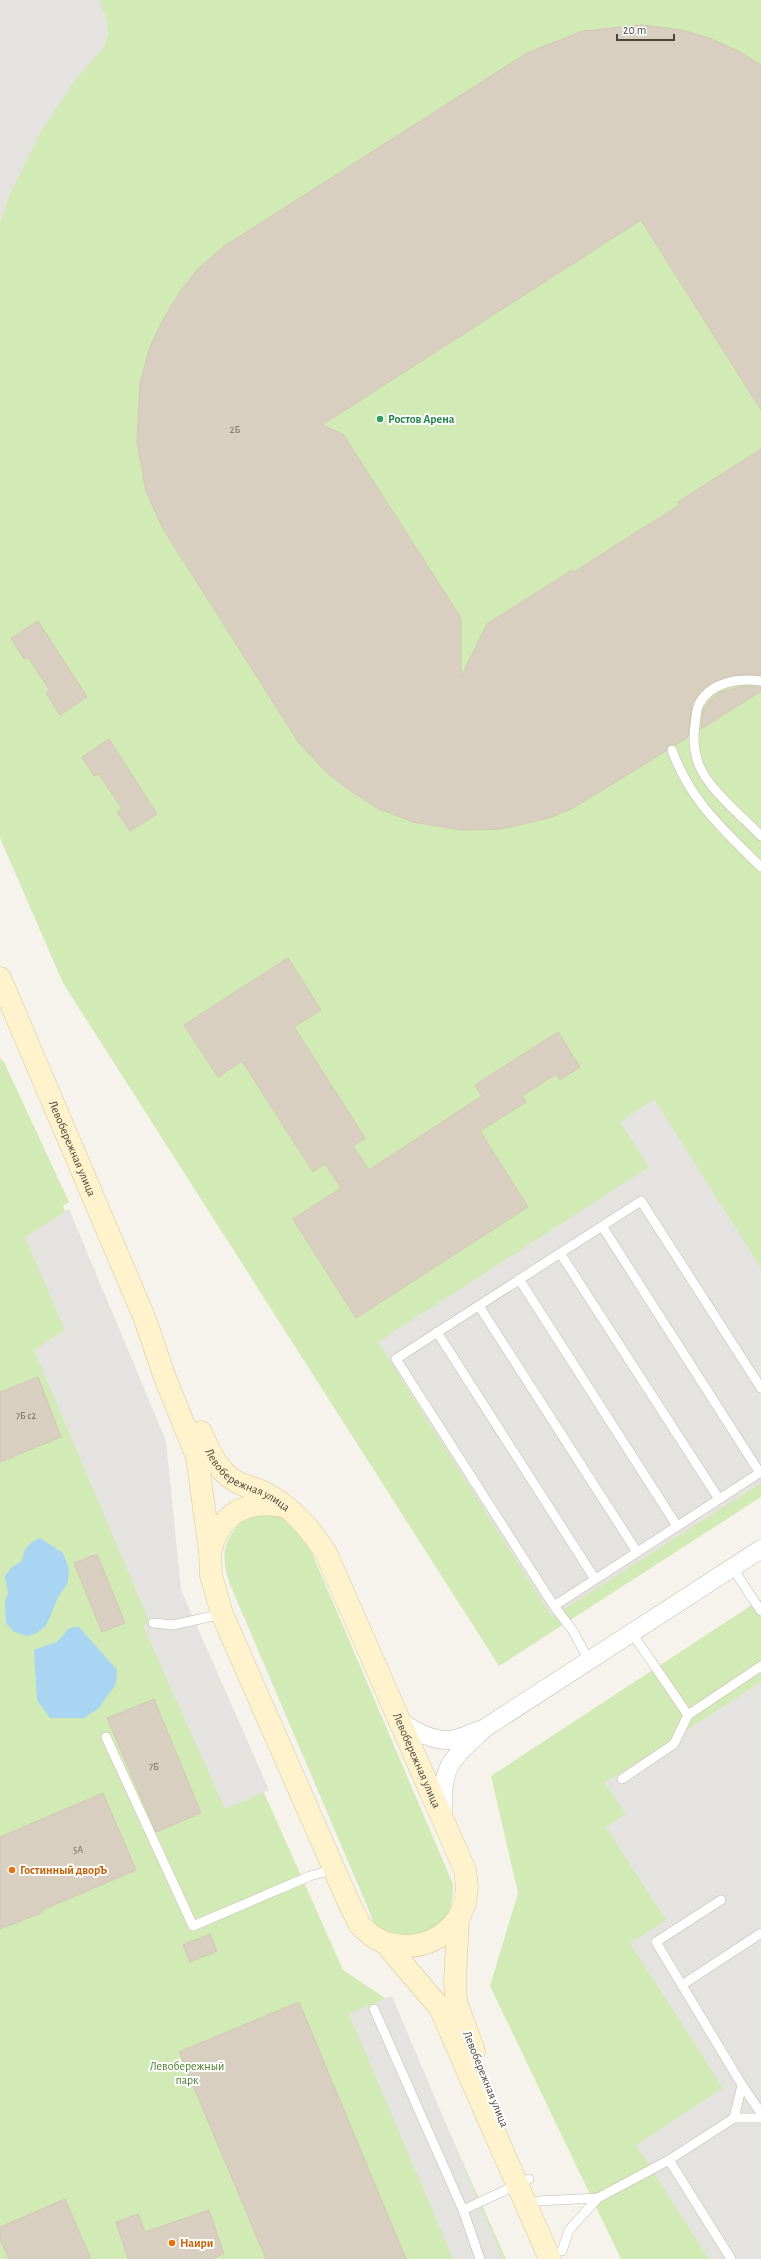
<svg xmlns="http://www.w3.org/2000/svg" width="761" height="2259" font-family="'Alegreya Sans',sans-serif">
  <rect width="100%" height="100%" fill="#f6f3ec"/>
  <path fill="#d2eab5" d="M 0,0 L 761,0 L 761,1497 L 499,1666 L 63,983 L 0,838 Z
    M 0,1058 L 4,1062 L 69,1202 L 63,1206 L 164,1457 L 180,1604 L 343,1970 L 391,2002 L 506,2259 L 0,2259 Z
    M 274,1513 L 300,1525 L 453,1884 C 453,1899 451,1922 436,1931 C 429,1935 408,1937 399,1939 L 376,1927 L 229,1582 C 223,1559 221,1549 235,1529 C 238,1525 245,1518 249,1517 C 257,1514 266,1514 274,1513 Z
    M 761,1599 L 761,2259 L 621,2259 L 490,1986 L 518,1893 L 491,1776 Z"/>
  <path fill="#e5e3e0" d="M 0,0 L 99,0 L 107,19 L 108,34 L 104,47 L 76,79 L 40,133 L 10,194 L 0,223 Z
    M 654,1099 L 761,1268 L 761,1483 L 552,1617 L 378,1342 L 649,1167 L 620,1122 Z
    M 69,1209 L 166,1441 L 181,1590 L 269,1790 L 225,1809 L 143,1626 L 149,1621 L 34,1350 L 65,1330 L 25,1237 Z
    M 761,1682 L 761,2259 L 709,2259 L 636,2145 L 723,2088 L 630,1943 L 666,1920 L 606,1827 L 626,1814 L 605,1783 Z
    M 392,1996 L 503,2259 L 453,2259 L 349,2014 Z"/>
  <path fill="#a9d4f2" d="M 40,1538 L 63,1553 L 69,1569 L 68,1583 L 58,1597 L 46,1626 L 35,1634 L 27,1636 L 14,1632 L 6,1623 L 5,1601 L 8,1594 L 5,1576 L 12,1567 L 22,1561 C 23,1549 29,1543 40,1538 Z
    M 79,1627 L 117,1670 L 116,1684 L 98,1709 L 84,1718 L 50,1718 L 37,1700 L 34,1650 L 57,1642 L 69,1628 Z"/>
  <path fill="#d8cfc1" stroke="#d3c7b4" d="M 642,25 L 682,30 L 709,38 L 740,52 L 761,65 L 761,410 L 641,220 L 322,425 L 343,434 L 461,618 L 461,677 L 487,624 L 572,570 L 574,572 L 635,533 L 680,505 L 678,502 L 761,449 L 761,675 L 733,675 L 707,686 L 699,693 L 692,704 L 688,737 L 675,745 L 669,745 L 666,751 L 573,808 L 549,818 L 501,829 L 462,830 L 413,822 L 377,808 L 348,789 L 327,773 L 299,743 L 162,527 L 146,491 L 137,442 L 140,383 L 150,347 L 164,318 L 180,292 L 198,269 L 223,247 L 527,53 L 583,31 Z
    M 38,621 L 87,697 L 60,715 L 46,693 L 50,691 L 28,657 L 24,659 L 11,638 Z
    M 744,686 L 761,687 L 761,691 L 701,729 L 703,710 L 709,701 L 720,692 Z
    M 109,739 L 157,814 L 130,831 L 117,812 L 122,809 L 99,774 L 94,776 L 82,757 Z
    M 288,958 L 321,1010 L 294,1027 L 365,1138 L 353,1146 L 369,1170 L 482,1096 L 475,1085 L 558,1032 L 580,1067 L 560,1080 L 556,1074 L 522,1096 L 526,1102 L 480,1131 L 528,1207 L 356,1318 L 293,1219 L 341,1188 L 325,1164 L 313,1172 L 242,1061 L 218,1077 L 184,1025 Z
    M 38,1377 L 61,1437 L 0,1462 L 0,1392 Z
    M 97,1554 L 125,1623 L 102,1632 L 74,1563 Z
    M 154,1699 L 201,1813 L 156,1832 L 107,1718 Z
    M 103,1793 L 136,1870 L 40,1911 L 41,1913 L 0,1929 L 0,1837 Z
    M 210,1934 L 217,1951 L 190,1962 L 183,1945 Z
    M 299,2002 L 406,2259 L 266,2259 L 179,2052 Z
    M 65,2199 L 91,2259 L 9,2259 L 0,2239 L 0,2227 Z
    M 209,2210 L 224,2254 L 211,2259 L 128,2259 L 116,2222 L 138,2214 L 145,2232 Z"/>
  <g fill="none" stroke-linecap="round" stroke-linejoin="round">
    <defs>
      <path id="service" d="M 761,681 C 738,678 711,682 699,704 C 696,710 696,719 695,725 C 693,738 694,752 699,765 C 709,790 742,816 761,836
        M 672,750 C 690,801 724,830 761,867
        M 602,1226 L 760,1473
        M 560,1253 L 719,1499
        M 519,1279 L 677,1526
        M 479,1306 L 637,1552
        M 437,1332 L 595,1579
        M 734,1566 L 739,1578 L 761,1611
        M 554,1606 L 761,1472
        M 153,1623 L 173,1625 L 222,1614
        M 632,1633 L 688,1715
        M 589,1661 L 573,1631 L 554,1606 L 396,1359 L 641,1201 L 761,1388
        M 106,1737 L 193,1926 L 310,1876 L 334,1869
        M 622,1779 L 674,1744 L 688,1715 L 761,1666
        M 721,1900 L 656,1942 L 742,2085 L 761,2113
        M 682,1985 L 761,1933
        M 374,2009 L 463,2210
        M 734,2118 L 742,2085
        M 669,2160 L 731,2259
        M 538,2201 L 598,2198
        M 562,2251 L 569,2230 L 598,2198 L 669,2160 L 734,2118 L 761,2118
        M 480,2259 L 463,2210 L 529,2179"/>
      <path id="minor" d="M 400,1721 C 414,1731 431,1741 450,1740 C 460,1739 471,1733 480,1730
        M 443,1816 C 441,1765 449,1762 485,1728 L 761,1549"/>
      <g id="secondary">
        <path id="s1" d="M 0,978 L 145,1319 L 164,1375 L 197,1457 L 210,1552 L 211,1575 L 222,1614 L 349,1903 L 360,1925 L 372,1936 L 385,1943 L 440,2008 L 550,2259"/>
        <path id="s2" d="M 201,1432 C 207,1446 212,1459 223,1471 C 234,1484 249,1486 263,1492 C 291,1506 309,1527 326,1553 L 465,1870 L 467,1887 L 465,1903 L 458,1919 L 455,1981 L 456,2002 L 474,2051"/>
        <path d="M 210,1552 C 220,1515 244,1499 282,1506"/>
        <path d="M 385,1943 C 415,1951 439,1943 458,1919"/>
      </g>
    </defs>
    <use href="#service" stroke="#c2bbae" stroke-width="10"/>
    <use href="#minor" stroke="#c2bbae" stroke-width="19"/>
    <use href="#secondary" stroke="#d6c79b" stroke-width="23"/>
    <use href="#service" stroke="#fff" stroke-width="9"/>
    <use href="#minor" stroke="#fff" stroke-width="18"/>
    <use href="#secondary" stroke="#fff3cd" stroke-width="22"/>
  </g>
  <circle fill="#2e9e5b" stroke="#fff" stroke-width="1.5" cx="380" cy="419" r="4"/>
  <g fill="#e8710a" stroke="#fff" stroke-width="1.5">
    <circle cx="12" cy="1870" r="4"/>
    <circle cx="172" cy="2243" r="4"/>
  </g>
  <g text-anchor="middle" stroke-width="4" stroke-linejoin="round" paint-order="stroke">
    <g font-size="10" fill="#6e675b">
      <text x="235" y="433">2Б</text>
      <text x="26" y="1419">7Б с2</text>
      <text x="154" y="1770">7Б</text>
      <text x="78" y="1853">5А</text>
    </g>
    <g font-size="12" font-weight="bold" fill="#27864d" stroke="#fff" text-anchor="start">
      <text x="388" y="423">Ростов Арена</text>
    </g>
    <g font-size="12" fill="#4b4439" stroke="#fff">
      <text dy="4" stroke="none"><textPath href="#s1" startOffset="185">Левобережная улица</textPath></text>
      <text dy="4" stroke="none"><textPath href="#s2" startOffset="70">Левобережная улица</textPath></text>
      <text dy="4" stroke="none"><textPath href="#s2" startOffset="406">Левобережная улица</textPath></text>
      <text transform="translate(486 2079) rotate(68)" y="4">Левобережная улица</text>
    </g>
    <g font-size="12" font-weight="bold" fill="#c56008" stroke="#fff" text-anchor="start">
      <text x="20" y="1874">Гостинный дворЪ</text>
      <text x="180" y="2247">Наири</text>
    </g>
    <g font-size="12" fill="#4a7f2a" stroke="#fff">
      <text x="187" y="2070">Левобережный<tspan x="187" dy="14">парк</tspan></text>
    </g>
  </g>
  <path d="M617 34v6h57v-6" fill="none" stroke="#4b4439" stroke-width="2"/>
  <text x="623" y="34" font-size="12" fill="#4b4439" stroke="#ffffff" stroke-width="3" paint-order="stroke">20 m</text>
</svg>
